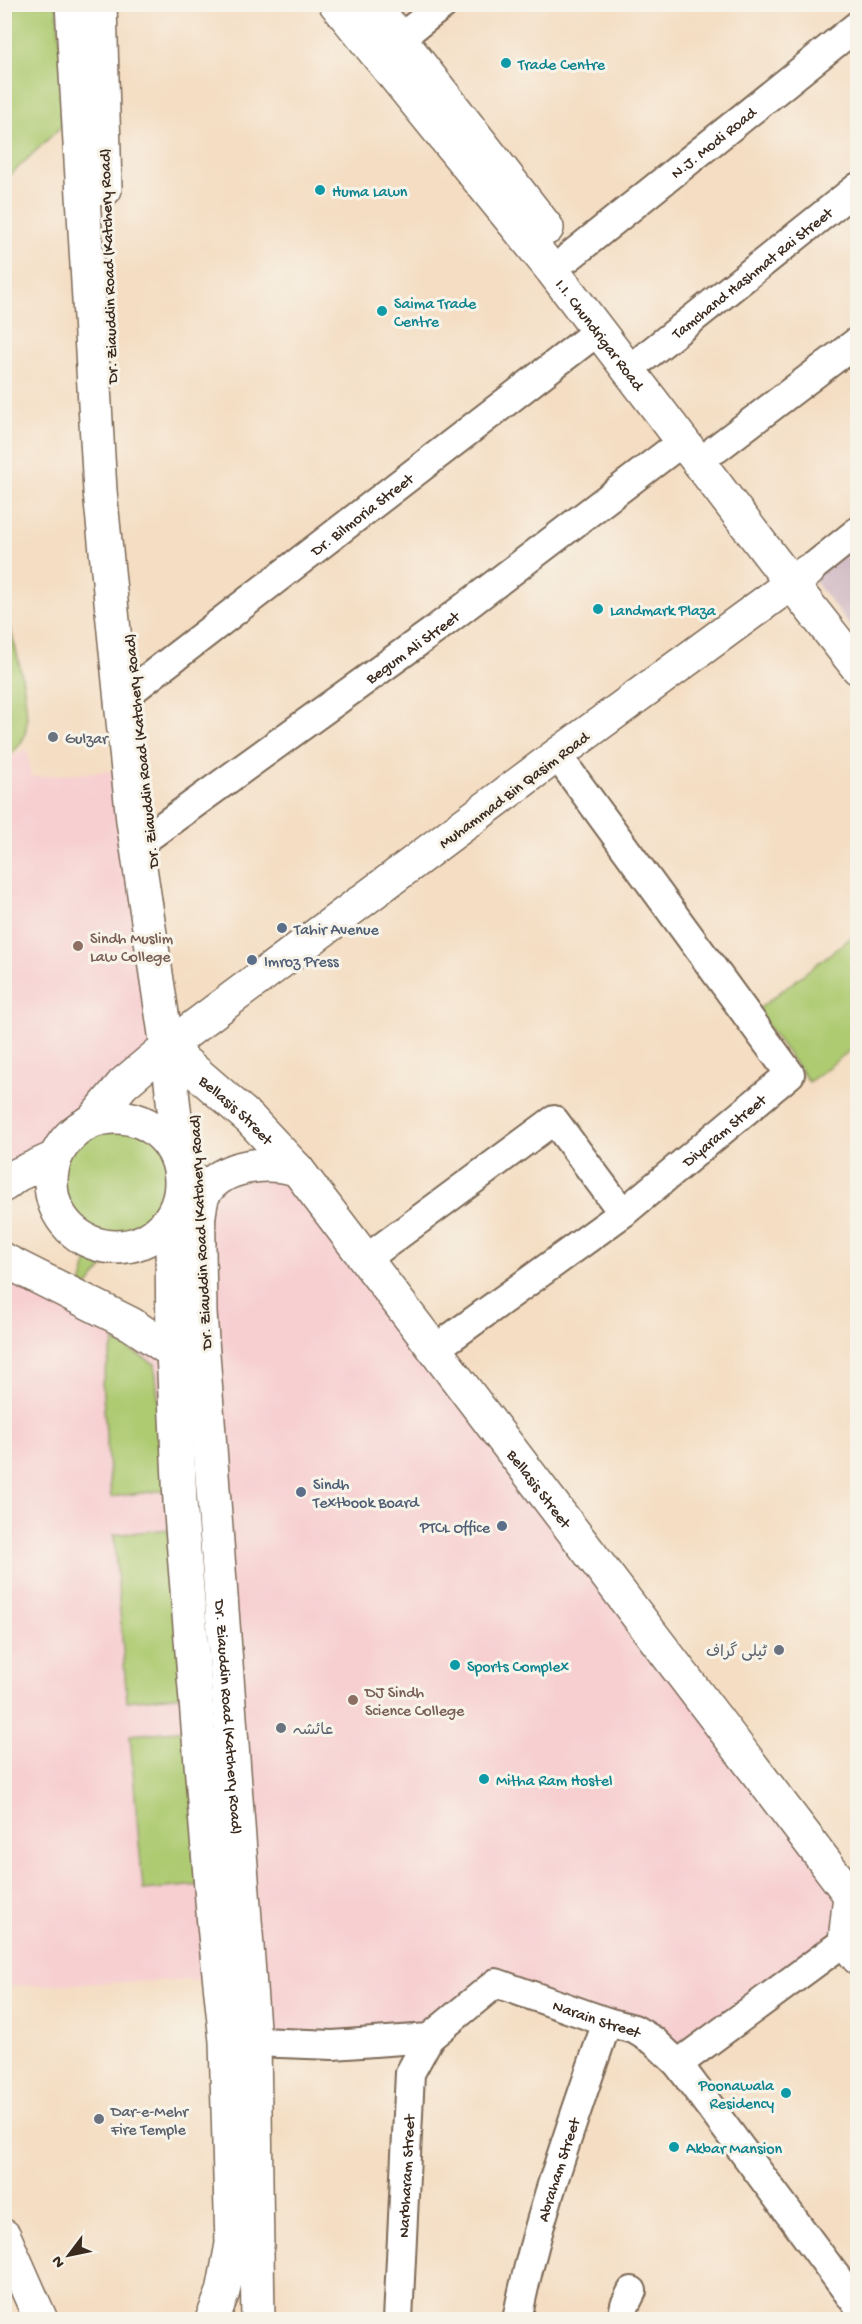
<svg xmlns="http://www.w3.org/2000/svg" width="862" height="2324" font-family="'Gochi Hand','Playpen Sans Arabic',sans-serif">
  <rect width="100%" height="100%" fill="#f7f3e8"/>
  <filter id="ink" filterUnits="userSpaceOnUse"><feTurbulence type="fractalNoise" baseFrequency=".0167" numOctaves="2"/><feDisplacementMap in="SourceGraphic" scale="12" xChannelSelector="R" yChannelSelector="G"/><feConvolveMatrix kernelMatrix="1 2 1 2 8 2 1 2 1" color-interpolation-filters="sRGB"/></filter>
  <filter id="wash" filterUnits="userSpaceOnUse"><feTurbulence type="fractalNoise" baseFrequency=".008" numOctaves="4" result="noise"/><feDisplacementMap in="SourceGraphic" scale="24" xChannelSelector="R" yChannelSelector="G"/><feGaussianBlur stdDeviation="1.35" result="paint"/><feColorMatrix in="noise" values="0 0 0 0 0 0 0 0 0 0 0 0 0 0 0 0 0 1.4 0 .05"/><feComposite in="paint" operator="in"/></filter>
  <g filter="url(#wash)">
    <rect width="100%" height="100%" fill="#f4ddc2"/>
    <path fill="#f7cfd1" d="M 27,749 L 31,777 L 128,770 L 167,1047 L 81,1124 L 5,1185 L 5,759 Z
      M 282,1165 L 850,1895 L 839,1946 L 678,2064 L 496,1983 L 429,2038 L 254,2041 L 220,1979 L 5,1986 L 4,1260 L 173,1352 L 204,1194 Z"/>
    <path fill="#d2bdc6" d="M 857,530 L 857,635 L 807,571 Z"/>
    <path fill="#aecb72" stroke="#747a48" stroke-width="1.5" d="M 5,5 L 57,5 L 66,122 L 5,180 Z
      M 5,614 C 15,640 32,708 25,734 C 22,745 13,752 5,759 Z
      M 857,933 L 857,1045 L 809,1082 L 756,1011 Z
      M 111,1116 C 134,1117 148,1125 165,1139 L 170,1218 L 155,1234 L 135,1244 L 120,1247 L 78,1298 L 92,1243 C 44,1220 34,1158 80,1126 C 89,1121 102,1119 111,1116 Z
      M 114,1341 L 155,1364 L 166,1490 L 111,1497 L 102,1383 Z
      M 169,1529 L 184,1695 L 127,1701 L 114,1535 Z
      M 187,1730 L 200,1885 L 143,1890 L 130,1735 Z"/>
  </g>
  <g filter="url(#ink)">
    <g fill="none" stroke-linecap="round" stroke-linejoin="round">
      <defs>
        <g id="street">
          <path d="M 400,38 L 444,4"/>
          <path id="s1" d="M 569,257 L 858,25"/>
          <path id="s2" d="M 645,357 L 858,187"/>
          <path d="M 716,449 L 858,341"/>
          <path d="M 808,571 L 858,531"/>
          <path id="s3" d="M 122,698 L 598,331"/>
          <path id="s4" d="M 137,845 L 432,632 L 683,441"/>
          <path id="s5" d="M 366,1259 L 554,1120 L 623,1213 L 790,1074 L 557,755"/>
          <path d="M 435,1349 L 623,1213"/>
          <path id="s6" d="M 231,2041 L 333,2045 L 429,2038 L 496,1983 L 607,2022 L 634,2029 L 654,2041 L 678,2064 L 858,2306"/>
          <path d="M 678,2064 L 845,1941"/>
          <path id="s7" d="M 398,2320 L 410,2073 L 429,2038"/>
          <path id="s8" d="M 517,2320 C 536,2220 574,2119 607,2022"/>
          <path d="M 622,2320 L 625,2305 L 632,2291"/>
        </g>
        <g id="secondary">
          <path id="s9" d="M 808,571 L 557,755 L 167,1047 L 250,1119 L 297,1169 L 810,1842 L 850,1895 L 845,1941 L 858,1958"/>
          <path d="M 4,1260 L 131,1324 L 173,1352"/>
          <path d="M 4,2236 L 41,2320"/>
        </g>
        <g id="primary">
          <path d="M 72,4 L 100,491 L 133,821 L 167,1047 L 181,1170 L 183,1201 L 172,1236 L 173,1352 L 180,1502 L 214,1925 L 226,2041 L 232,2244 L 223,2292 L 212,2320"/>
          <path d="M 100,4 L 105,189"/>
          <path id="s10" d="M 336,4 L 552,270 L 791,583 L 858,668"/>
          <path d="M 373,4 L 547,228"/>
          <circle cx="116" cy="1182" r="65"/>
          <path d="M 94,1119 L 123,1084 L 167,1047"/>
          <path id="s11" d="M 198,1182 L 200,1313 L 254,2041 L 258,2320"/>
          <path d="M 4,1185 L 17,1175 L 54,1158"/>
          <path d="M 199,1215 C 200,1208 201,1198 205,1192 C 223,1164 268,1161 297,1169"/>
        </g>
      </defs>
      <use href="#street" stroke="#7c6957" stroke-width="32"/>
      <use href="#secondary" stroke="#7c6957" stroke-width="36"/>
      <use href="#primary" stroke="#7c6957" stroke-width="36"/>
      <use href="#street" stroke="#fff" stroke-width="28"/>
      <use href="#secondary" stroke="#fff" stroke-width="33"/>
      <use href="#primary" stroke="#fff" stroke-width="33"/>
    </g>
  </g>
  <g fill="#0f9aa8" stroke="#f7f3e8" stroke-width="2">
    <circle cx="506" cy="63" r="6"/>
    <circle cx="320" cy="190" r="6"/>
    <circle cx="382" cy="311" r="6"/>
    <circle cx="598" cy="609" r="6"/>
    <circle cx="455" cy="1665" r="6"/>
    <circle cx="484" cy="1779" r="6"/>
    <circle cx="786" cy="2093" r="6"/>
    <circle cx="674" cy="2147" r="6"/>
  </g>
  <g fill="#6b7280" stroke="#f7f3e8" stroke-width="2">
    <circle cx="53" cy="737" r="6"/>
    <circle cx="779" cy="1650" r="6"/>
    <circle cx="281" cy="1728" r="6"/>
    <circle cx="99" cy="2119" r="6"/>
  </g>
  <g fill="#5c6f8a" stroke="#f7f3e8" stroke-width="2">
    <circle cx="282" cy="928" r="6"/>
    <circle cx="252" cy="960" r="6"/>
    <circle cx="301" cy="1492" r="6"/>
    <circle cx="502" cy="1526" r="6"/>
  </g>
  <g fill="#8d6e63" stroke="#f7f3e8" stroke-width="2">
    <circle cx="78" cy="946" r="6"/>
    <circle cx="353" cy="1700" r="6"/>
  </g>
  <g text-anchor="middle" stroke-width="6" stroke-linejoin="round" paint-order="stroke">
    <g font-size="16" fill="#0d838f" stroke="#f7f3e8" text-anchor="start">
      <text x="518" y="69">Trade Centre</text>
      <text x="332" y="196">Huma Lawn</text>
      <text x="394" y="308">Saima Trade<tspan x="394" dy="18">Centre</tspan></text>
      <text x="610" y="615">Landmark Plaza</text>
      <text x="467" y="1671">Sports Complex</text>
      <text x="496" y="1785">Mitha Ram Hostel</text>
      <text x="774" y="2090" text-anchor="end">Poonawala<tspan x="774" dy="18">Residency</tspan></text>
      <text x="686" y="2153">Akbar Mansion</text>
    </g>
    <g font-size="16" fill="#3b2a1e" stroke="#f7f3e8">
      <text dy="6" stroke="none"><textPath href="#s1" startOffset="184">N.J. Modi Road</textPath></text>
      <text transform="translate(107 266) rotate(-92)" y="6">Dr. Ziauddin Road (Katchery Road)</text>
      <text dy="6" stroke="none"><textPath href="#s2" startOffset="136">Tamchand Hashmat Rai Street</textPath></text>
      <text dy="6" stroke="none"><textPath href="#s10" startOffset="423">I.I. Chundrigar Road</textPath></text>
      <text dy="6" stroke="none"><textPath href="#s3" startOffset="302">Dr. Bilmoria Street</textPath></text>
      <text dy="6" stroke="none"><textPath href="#s4" startOffset="339">Begum Ali Street</textPath></text>
      <text transform="translate(140 751) rotate(-96)" y="6">Dr. Ziauddin Road (Katchery Road)</text>
      <text transform="translate(513 789) rotate(-37)" y="6">Muhammad Bin Qasim Road</text>
      <text dy="6" stroke="none"><textPath href="#s9" startOffset="892">Bellasis Street</textPath></text>
      <text dy="6" stroke="none"><textPath href="#s5" startOffset="480">Diyaram Street</textPath></text>
      <text transform="translate(199 1232) rotate(-93)" y="6">Dr. Ziauddin Road (Katchery Road)</text>
      <text dy="6" stroke="none"><textPath href="#s9" startOffset="1378">Bellasis Street</textPath></text>
      <text dy="6" stroke="none"><textPath href="#s11" startOffset="536">Dr. Ziauddin Road (Katchery Road)</textPath></text>
      <text dy="6" stroke="none"><textPath href="#s6" startOffset="392">Narain Street</textPath></text>
      <text dy="6" stroke="none"><textPath href="#s8" startOffset="156">Abraham Street</textPath></text>
      <text dy="6" stroke="none"><textPath href="#s7" startOffset="144">Narbharam Street</textPath></text>
    </g>
    <g font-size="16" fill="#5b616d" stroke="#f7f3e8" text-anchor="start">
      <text x="65" y="743">Gulzar</text>
      <text x="767" y="1656" text-anchor="end">ٹیلی گراف</text>
      <text x="293" y="1734">عائشہ</text>
      <text x="111" y="2116">Dar-e-Mehr<tspan x="111" dy="18">Fire Temple</tspan></text>
    </g>
    <g font-size="16" fill="#4e5e75" stroke="#f7f3e8" text-anchor="start">
      <text x="294" y="934">Tahir Avenue</text>
      <text x="264" y="966">Imroz Press</text>
      <text x="313" y="1489">Sindh<tspan x="313" dy="18">Textbook Board</tspan></text>
      <text x="490" y="1532" text-anchor="end">PTCL Office</text>
    </g>
    <g font-size="16" fill="#785e54" stroke="#f7f3e8" text-anchor="start">
      <text x="90" y="943">Sindh Muslim<tspan x="90" dy="18">Law College</tspan></text>
      <text x="365" y="1697">DJ Sindh<tspan x="365" dy="18">Science College</tspan></text>
    </g>
  </g>
  <rect width="862" height="2324" fill="none" stroke="#f7f3e8" stroke-width="24"/>
  <g transform="translate(69 2255) rotate(238)" stroke="#f7f3e8" stroke-width="4.5" paint-order="stroke">
  <path d="M0-4.5L10 22L0 15L-10 22Z" fill="#3b2a1e"/>
  <text y="-9" font-size="16" font-weight="bold" text-anchor="middle" fill="#3b2a1e">N</text>
  </g>
</svg>
